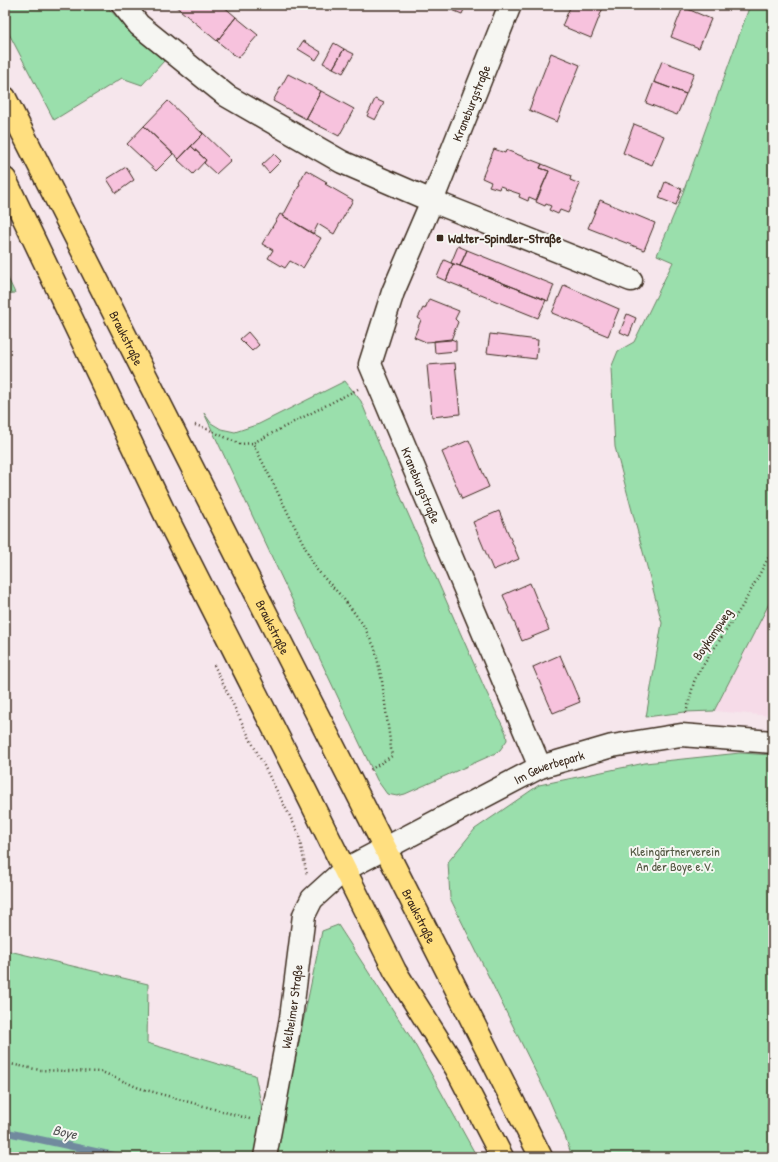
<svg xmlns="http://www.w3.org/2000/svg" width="778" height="1162" font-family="'Patrick Hand',sans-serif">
  <rect width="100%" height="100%" fill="#f6e6ec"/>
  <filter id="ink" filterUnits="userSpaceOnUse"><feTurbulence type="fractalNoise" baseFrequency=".025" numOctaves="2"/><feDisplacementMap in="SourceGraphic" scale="8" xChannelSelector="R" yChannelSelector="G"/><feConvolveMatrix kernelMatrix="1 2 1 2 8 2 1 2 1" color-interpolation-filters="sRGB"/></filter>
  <g filter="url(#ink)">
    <path fill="#f6dbe8" d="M 773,596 L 773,716 L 714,711 Z"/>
    <path fill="#9adfac" stroke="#6a8465" d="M 5,5 L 105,5 L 132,33 L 164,61 L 142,85 L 122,78 L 54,120 L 5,26 Z
      M 750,5 L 773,5 L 773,596 L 714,711 L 685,712 L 646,717 L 662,623 L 615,447 L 611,368 L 618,351 L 634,342 L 673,262 L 657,255 L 681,198 Z
      M 5,272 L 15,293 L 5,294 Z
      M 345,381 L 361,401 L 405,507 L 485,689 L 506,733 L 507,740 L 500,750 L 492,755 L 405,794 L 397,796 L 387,794 L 377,780 L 204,413 L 211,423 L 221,429 L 235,432 L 259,424 Z
      M 740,753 L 773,755 L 773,1157 L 572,1157 L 565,1136 L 549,1099 L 450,898 L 448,862 L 475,829 L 539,785 L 645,763 Z
      M 338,925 L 413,1041 L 477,1157 L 275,1157 L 322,931 Z
      M 5,950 L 148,984 L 147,1043 L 255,1075 L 272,1157 L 5,1157 Z"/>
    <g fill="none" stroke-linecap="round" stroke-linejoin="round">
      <path stroke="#718a9e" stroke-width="7" d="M 5,1132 L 121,1157"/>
    </g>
    <path fill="#f7c2dd" stroke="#3b2a1e" d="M 174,5 L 222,5 L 236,17 L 217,41 Z
      M 440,5 L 466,5 L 462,14 Z
      M 571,5 L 604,5 L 591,38 L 562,26 Z
      M 683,7 L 711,19 L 699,48 L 671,37 Z
      M 236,17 L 258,35 L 238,58 L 217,41 Z
      M 303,41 L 321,52 L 316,60 L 298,49 Z
      M 334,43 L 344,49 L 333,68 L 323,63 Z
      M 344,49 L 354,54 L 343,73 L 333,68 Z
      M 551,53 L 580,65 L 557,122 L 529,110 Z
      M 662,61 L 694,73 L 686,94 L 654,82 Z
      M 288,74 L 321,91 L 306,119 L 273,101 Z
      M 654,82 L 686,94 L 677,115 L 646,103 Z
      M 321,91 L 354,109 L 339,136 L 306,119 Z
      M 375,99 L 384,103 L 375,120 L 367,116 Z
      M 168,101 L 203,134 L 179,159 L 144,126 Z
      M 634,124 L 664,136 L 652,165 L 623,153 Z
      M 144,126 L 173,154 L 156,171 L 127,144 Z
      M 201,131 L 231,160 L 216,174 L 204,163 L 206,160 L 191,146 L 203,134 L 201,132 Z
      M 191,146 L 206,160 L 193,174 L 178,160 Z
      M 494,149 L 505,153 L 506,150 L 542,164 L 540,168 L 549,171 L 536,200 L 529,197 L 528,201 L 519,197 L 520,194 L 505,189 L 506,188 L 500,186 L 499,189 L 489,186 L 491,182 L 482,178 Z
      M 274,154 L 281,161 L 269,173 L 262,165 Z
      M 542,164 L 571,176 L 570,180 L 580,184 L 568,213 L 560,210 L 558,214 L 549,210 L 551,206 L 546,204 L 545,206 L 536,202 L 549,171 L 540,168 Z
      M 126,167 L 134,180 L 116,193 L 107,179 Z
      M 306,170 L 327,182 L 325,184 L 353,200 L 334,234 L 318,224 L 313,234 L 283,216 L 300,184 L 299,183 Z
      M 665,182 L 682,189 L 676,205 L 659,198 Z
      M 600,200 L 655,223 L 644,250 L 588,228 Z
      M 280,214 L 321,238 L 303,268 L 290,261 L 285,268 L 268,258 L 273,250 L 262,244 Z
      M 458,246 L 467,250 L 460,266 L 451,263 Z
      M 467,250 L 554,285 L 548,301 L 460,266 Z
      M 444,260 L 453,264 L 446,281 L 437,277 Z
      M 453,264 L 460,266 L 546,300 L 538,318 L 446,281 Z
      M 564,285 L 619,309 L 608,336 L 552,313 Z
      M 429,299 L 459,311 L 455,319 L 458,322 L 451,340 L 426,342 L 414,337 L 421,320 L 418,318 L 423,308 L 425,309 Z
      M 627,314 L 636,318 L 629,336 L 620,332 Z
      M 248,332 L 259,345 L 252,351 L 240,339 Z
      M 490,334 L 538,340 L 536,359 L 487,353 Z
      M 451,339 L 456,341 L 456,351 L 435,353 L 434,341 Z
      M 455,363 L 460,414 L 432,417 L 427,365 Z
      M 469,440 L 489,487 L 462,499 L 442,452 Z
      M 499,511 L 519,559 L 493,570 L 473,522 Z
      M 530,583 L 549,630 L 522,641 L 503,595 Z
      M 560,655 L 580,702 L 553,713 L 533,667 Z"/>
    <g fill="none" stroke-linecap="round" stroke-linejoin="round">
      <defs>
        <g id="minor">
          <path d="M 123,5 L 139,25 L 227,96 L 342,162 L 432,201 L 631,280"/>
          <path id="s1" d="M 265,1157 L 291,1018 L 304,915 L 312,899 L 344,870"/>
        </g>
        <g id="tertiary">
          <path id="s2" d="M 510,5 L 432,201 L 393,292 L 370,364 L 540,767"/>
          <path id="s3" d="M 344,870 L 540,767 L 612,746 L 681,735 L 773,742"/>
        </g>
        <g id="primary">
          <path id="s4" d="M 5,98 L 385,848 L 541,1157"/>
          <path d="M 5,179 L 164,512 L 306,792 L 395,971 L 456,1068 L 502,1157"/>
        </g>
      </defs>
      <use href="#minor" stroke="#3b2a1e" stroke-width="25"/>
      <use href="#tertiary" stroke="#3b2a1e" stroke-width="25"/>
      <use href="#primary" stroke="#3b2a1e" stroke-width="25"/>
      <path stroke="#3b2a1e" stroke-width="2.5" stroke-dasharray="1 3" stroke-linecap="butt" d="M 358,389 L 253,443 L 316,569 L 343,598 L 362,623 L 375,648 L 382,681 L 392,756 L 370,770
        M 195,425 L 205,428 L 240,444 L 253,443
        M 214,665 L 243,725 L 298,832 L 307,875
        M 686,713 L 694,682 L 698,673 L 743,605 L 773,549
        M 5,1063 L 40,1070 L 102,1072 L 139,1088 L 250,1119"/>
      <use href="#minor" stroke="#f6f6f2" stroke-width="22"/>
      <use href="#tertiary" stroke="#f6f6f2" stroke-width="22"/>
      <use href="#primary" stroke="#ffdf80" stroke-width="22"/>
    </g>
  </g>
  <rect fill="#3b2a1e" stroke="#f6f6f2" stroke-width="1.5" x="436" y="234" width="8" height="8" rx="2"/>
  <g text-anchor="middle" stroke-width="4" stroke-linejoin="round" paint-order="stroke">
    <g font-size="13" fill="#3b2a1e" stroke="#f6f6f2">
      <text transform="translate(471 103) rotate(-68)" y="5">Kraneburgstraße</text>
      <text dy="5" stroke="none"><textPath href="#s4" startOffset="269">Braukstraße</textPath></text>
      <text dy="5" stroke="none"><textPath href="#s2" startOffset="517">Kraneburgstraße</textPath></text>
      <text dy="5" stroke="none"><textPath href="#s4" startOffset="593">Braukstraße</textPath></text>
      <text transform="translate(712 634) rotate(-56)" y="5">Boykampweg</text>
      <text dy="5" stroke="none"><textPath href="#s3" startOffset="230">Im Gewerbepark</textPath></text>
      <text dy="5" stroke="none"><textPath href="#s4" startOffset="917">Braukstraße</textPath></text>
      <text dy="5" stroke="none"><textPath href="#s1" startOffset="153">Welheimer Straße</textPath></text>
    </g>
    <g font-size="13" font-weight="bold" fill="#3b2a1e" stroke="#f6f6f2" text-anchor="start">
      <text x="448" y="243">Walter-Spindler-Straße</text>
    </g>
    <g font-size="13" fill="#535742" stroke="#f6f6f2">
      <text x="675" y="856">Kleingärtnerverein<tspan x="675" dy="15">An der Boye e.V.</tspan></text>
    </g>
    <g font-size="14" font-style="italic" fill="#525253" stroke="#f6f6f2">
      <text transform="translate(65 1132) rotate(12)" y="5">Boye</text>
    </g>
  </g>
  <rect width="778" height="1162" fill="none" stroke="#f6f6f2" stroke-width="20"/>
  <rect x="10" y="10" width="758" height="1142" fill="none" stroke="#3b2a1e" stroke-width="1.5" filter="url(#ink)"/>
</svg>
